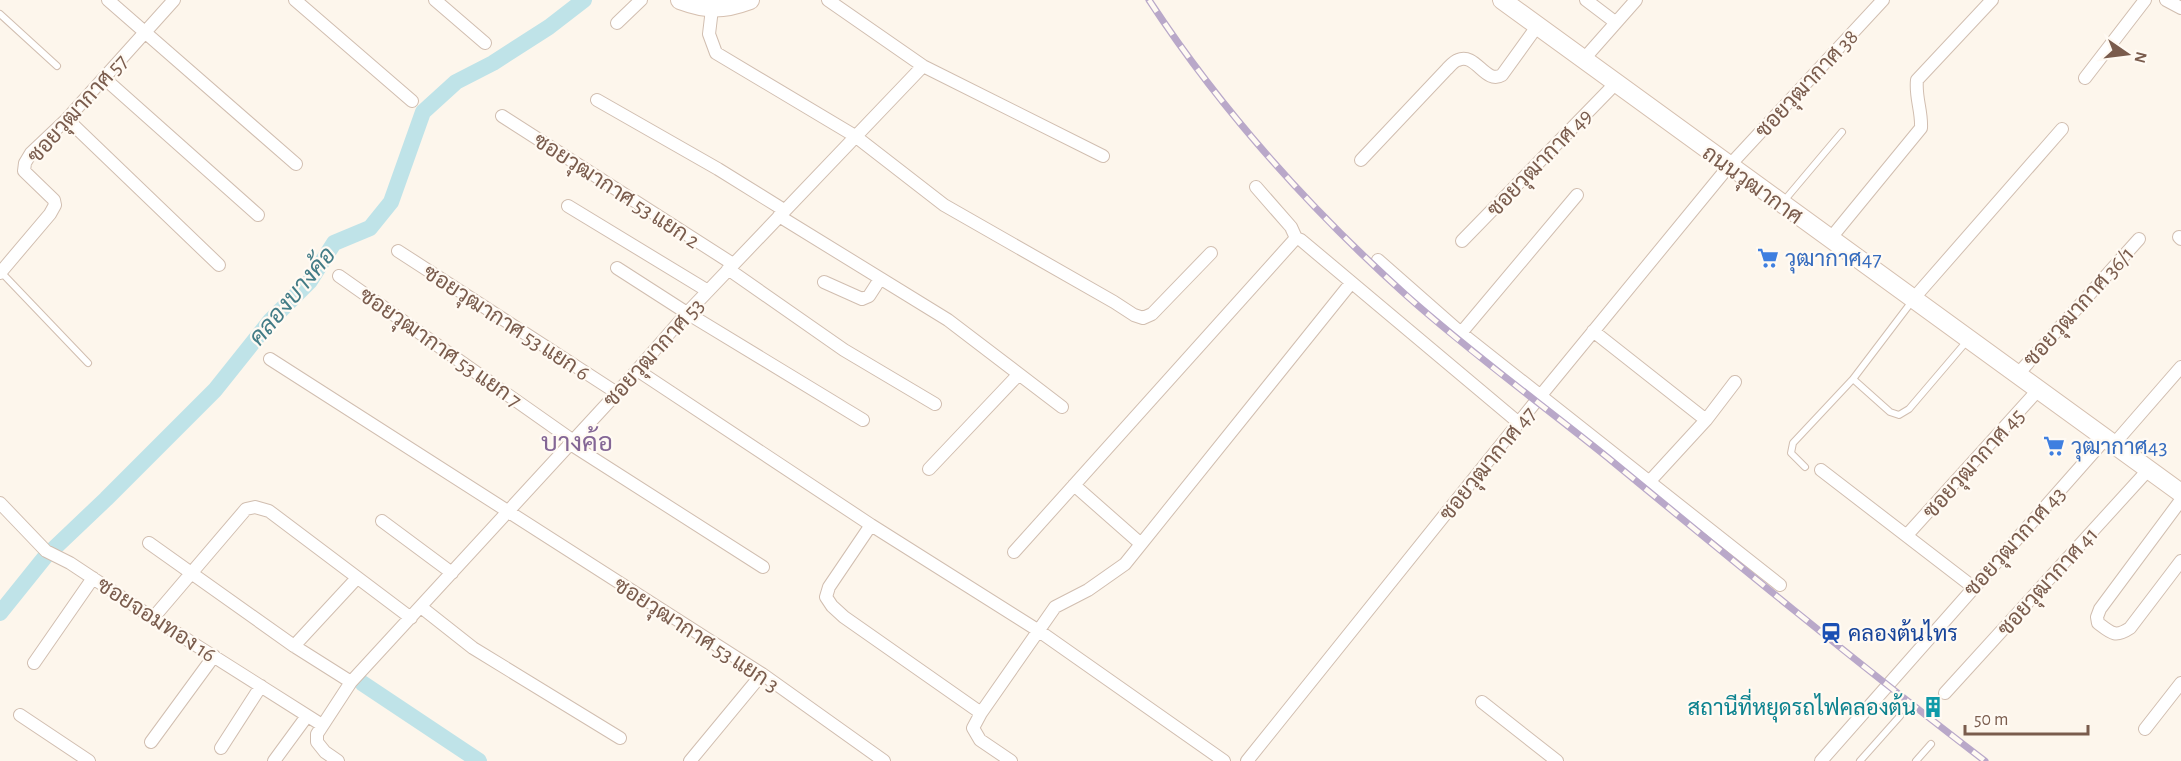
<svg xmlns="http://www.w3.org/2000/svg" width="2181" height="761" font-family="'Alegreya Sans',Sarabun,sans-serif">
  <rect width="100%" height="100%" fill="#fdf6ec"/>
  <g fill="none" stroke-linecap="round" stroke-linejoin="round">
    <path stroke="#bfe3e8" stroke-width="16" d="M 0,613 L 45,557 L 106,499 L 215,390 L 270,321 L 310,281 L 334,243 L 370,228 L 391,202 L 423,112 L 456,82 L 493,63 L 549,27 L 584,0
      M 362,683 L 479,761"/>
    <defs>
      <path id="lane" d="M 0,14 L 57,66
        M 1783,202 L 1842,132
        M 1,272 L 88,363
        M 1913,300 L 1853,379 L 1890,412 L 1899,415 L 1909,409 L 1967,341
        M 1805,467 L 1791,453 L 1793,443 L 1853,379
        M 1860,761 L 1900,716
        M 1916,761 L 1931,744"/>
      <path id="street" d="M 108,0 L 296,164
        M 295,0 L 412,101
        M 435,0 L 485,43
        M 828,0 L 923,66 L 1103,156
        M 1586,0 L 1615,22
        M 2166,0 L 2181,8
        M 712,9 L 709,34 L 716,53 L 855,136 L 944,205 L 1114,302 L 1134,315 L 1143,318 L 1152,314 L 1211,253
        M 617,23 L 641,0
        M 1583,60 L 1636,0
        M 104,78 L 258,215
        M 2085,78 L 2145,0
        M 597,100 L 718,169 L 784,210
        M 502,116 L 733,264
        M 67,119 L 219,265
        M 1361,160 L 1447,69 C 1450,66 1454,61 1458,60 C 1476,52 1485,85 1502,75 L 1538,25
        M 1256,187 L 1291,227 L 1296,238 L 1301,240 L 1519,423
        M 568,206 L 708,291
        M 779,216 L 948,320 L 1062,407
        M 2179,237 L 2181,239
        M 1830,239 L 1921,128 C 1922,111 1915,97 1917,80 L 1992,0
        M 1462,241 L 1616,83
        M 398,251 L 617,393
        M 1378,260 L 1461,333 L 1780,585
        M 617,268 L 687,313 L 863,420
        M 728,269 L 844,350 L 935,404
        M 0,273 L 50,214 L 55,205 L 54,200 L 24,171 L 25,163 L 31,153 L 67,119 L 174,0
        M 339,276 L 572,440
        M 824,282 L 862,299 L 869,296 L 880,279
        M 1914,298 L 2062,129
        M 1593,331 L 1706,420
        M 1461,333 L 1577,195
        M 270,359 L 762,674 L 884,761
        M 637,370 L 871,525 L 1039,631 L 1224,761
        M 2018,374 L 2139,239
        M 569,443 L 763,567
        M 2114,444 L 2181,367
        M 929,469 L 1019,374
        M 1821,470 L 1973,587
        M 1649,482 L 1706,420 L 1735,382
        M 1074,485 L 1141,544
        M 2181,500 L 2100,609 L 2097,617 L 2098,623 C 2111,633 2115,638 2130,628 L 2181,561
        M 0,503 L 46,551 L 70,563 L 153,618 L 322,725
        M 382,521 L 452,573
        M 871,525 L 829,587 L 826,597 L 832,606 L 844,617 L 981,713
        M 1907,535 L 2039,389
        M 149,543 L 294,646 L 351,682
        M 1014,552 L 1296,238
        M 421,607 L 473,648 L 620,738
        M 153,618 L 246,509 L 255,507 L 269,511 L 411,618
        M 294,646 L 357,578
        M 34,663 L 93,578
        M 1945,693 L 2149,469
        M 1482,702 L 1557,761
        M 20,715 L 89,761
        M 2145,729 L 2181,683
        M 151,742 L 214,656
        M 221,748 L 261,686
        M 274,761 L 307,716
        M 338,761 L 325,752 L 317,742 L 317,734 L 351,682 L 617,393 L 687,313 L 923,66
        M 690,761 L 762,674
        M 1011,761 L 980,740 L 973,728 L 981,713 L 1055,607 L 1088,590 L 1125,564 L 1351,283
        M 1247,761 L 1537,400 L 1729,166 L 1883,0
        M 1821,761 L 2106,438"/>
      <path id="secondary" d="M 680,0 C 707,10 723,10 750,0
        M 1502,0 L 2181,493"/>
    </defs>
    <use href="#lane" stroke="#d1beb0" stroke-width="8"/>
    <use href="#street" stroke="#d1beb0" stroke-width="14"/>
    <use href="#secondary" stroke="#d6c0b0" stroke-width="20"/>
    <use href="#lane" stroke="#fff" stroke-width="6"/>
    <use href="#street" stroke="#fff" stroke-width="12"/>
    <use href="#secondary" stroke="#fff" stroke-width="18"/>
    <defs>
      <path id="rail" d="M 1149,0 C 1221,110 1309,208 1407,296 C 1471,353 1540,403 1607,457 C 1732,560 1857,663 1985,761"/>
    </defs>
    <use href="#rail" stroke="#b9a8c9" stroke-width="7"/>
    <use href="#rail" stroke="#fffaf3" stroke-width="4.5" stroke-dasharray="14" stroke-linecap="butt"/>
  </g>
  <defs>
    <symbol id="supermarket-bare" viewBox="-9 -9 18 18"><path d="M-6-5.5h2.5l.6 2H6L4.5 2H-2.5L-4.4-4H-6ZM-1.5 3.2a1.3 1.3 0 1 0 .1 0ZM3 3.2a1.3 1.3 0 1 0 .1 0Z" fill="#3f7fe0" stroke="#fffaf3" stroke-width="2.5" paint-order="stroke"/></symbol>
    <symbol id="station-bare" viewBox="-9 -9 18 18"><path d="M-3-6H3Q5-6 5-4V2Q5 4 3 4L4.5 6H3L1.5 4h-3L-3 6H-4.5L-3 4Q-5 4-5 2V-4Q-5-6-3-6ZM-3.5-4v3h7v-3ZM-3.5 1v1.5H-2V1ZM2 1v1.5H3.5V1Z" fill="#1a4fb4" stroke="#fffaf3" stroke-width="2.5" paint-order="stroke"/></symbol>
    <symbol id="building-bare" viewBox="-9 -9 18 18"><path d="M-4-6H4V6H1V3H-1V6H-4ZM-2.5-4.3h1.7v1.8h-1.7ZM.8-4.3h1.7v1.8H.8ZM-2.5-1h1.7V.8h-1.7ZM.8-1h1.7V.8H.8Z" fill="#0f9aa8" stroke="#fffaf3" stroke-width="2.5" paint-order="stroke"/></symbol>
  </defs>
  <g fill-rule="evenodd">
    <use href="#supermarket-bare" x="1753" y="243" width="30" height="30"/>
    <use href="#supermarket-bare" x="2039" y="431" width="30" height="30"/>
    <use href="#station-bare" x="1816" y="618" width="30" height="30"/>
    <use href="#building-bare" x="1918" y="692" width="30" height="30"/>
  </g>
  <g text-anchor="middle" stroke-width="4.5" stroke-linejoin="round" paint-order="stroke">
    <g font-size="22" fill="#7a5c4d" stroke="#fffaf3">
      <text transform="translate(1806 83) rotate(-47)" y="8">ซอยวุฒากาศ 38</text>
      <text transform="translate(77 108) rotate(-48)" y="8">ซอยวุฒากาศ 57</text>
      <text transform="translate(1539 162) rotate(-46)" y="8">ซอยวุฒากาศ 49</text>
      <text transform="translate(1753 184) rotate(36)" y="8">ถนนวุฒากาศ</text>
      <text transform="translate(617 190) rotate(33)" y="8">ซอยวุฒากาศ 53 แยก 2</text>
      <text transform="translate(2078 306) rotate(-48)" y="8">ซอยวุฒากาศ 36/1</text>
      <text transform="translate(507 322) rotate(33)" y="8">ซอยวุฒากาศ 53 แยก 6</text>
      <text transform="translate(441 347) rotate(35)" y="8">ซอยวุฒากาศ 53 แยก 7</text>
      <text transform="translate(653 352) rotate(-48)" y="8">ซอยวุฒากาศ 53</text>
      <text transform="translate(1487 463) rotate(-51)" y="8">ซอยวุฒากาศ 47</text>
      <text transform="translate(1973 463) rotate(-48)" y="8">ซอยวุฒากาศ 45</text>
      <text transform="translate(2014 541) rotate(-48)" y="8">ซอยวุฒากาศ 43</text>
      <text transform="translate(2047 581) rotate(-48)" y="8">ซอยวุฒากาศ 41</text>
      <text transform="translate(157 619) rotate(33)" y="8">ซอยจอมทอง 16</text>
      <text transform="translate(697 634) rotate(33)" y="8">ซอยวุฒากาศ 53 แยก 3</text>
    </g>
    <g font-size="22" fill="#366cbe" stroke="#fffaf3" text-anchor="start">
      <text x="1785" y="266">วุฒากาศ47</text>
      <text x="2071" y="454">วุฒากาศ43</text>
    </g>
    <g font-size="22" fill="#164399" stroke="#fffaf3" text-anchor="start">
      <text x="1848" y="641">คลองต้นไทร</text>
    </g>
    <g font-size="22" fill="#0d838f" stroke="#fffaf3" text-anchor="end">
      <text x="1916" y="715">สถานีที่หยุดรถไฟคลองต้น</text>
    </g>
    <g font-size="24" font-style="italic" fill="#437c86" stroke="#fffaf3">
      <text transform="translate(292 296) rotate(-50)" y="8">คลองบางค้อ</text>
    </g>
    <g font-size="26" fill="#846695" stroke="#fffaf3">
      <text x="577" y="451">บางค้อ</text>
    </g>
  </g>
  <g transform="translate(2127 54) rotate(104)" stroke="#fffaf3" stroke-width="4.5" paint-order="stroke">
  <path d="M0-4.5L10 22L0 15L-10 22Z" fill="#7a5c4d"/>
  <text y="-9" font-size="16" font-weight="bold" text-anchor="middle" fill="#7a5c4d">N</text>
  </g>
  <path d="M1965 725v9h123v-9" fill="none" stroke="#7a5c4d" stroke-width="3"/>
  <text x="1974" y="725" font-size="18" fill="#7a5c4d" stroke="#fffaf3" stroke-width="4.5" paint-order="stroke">50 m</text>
</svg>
